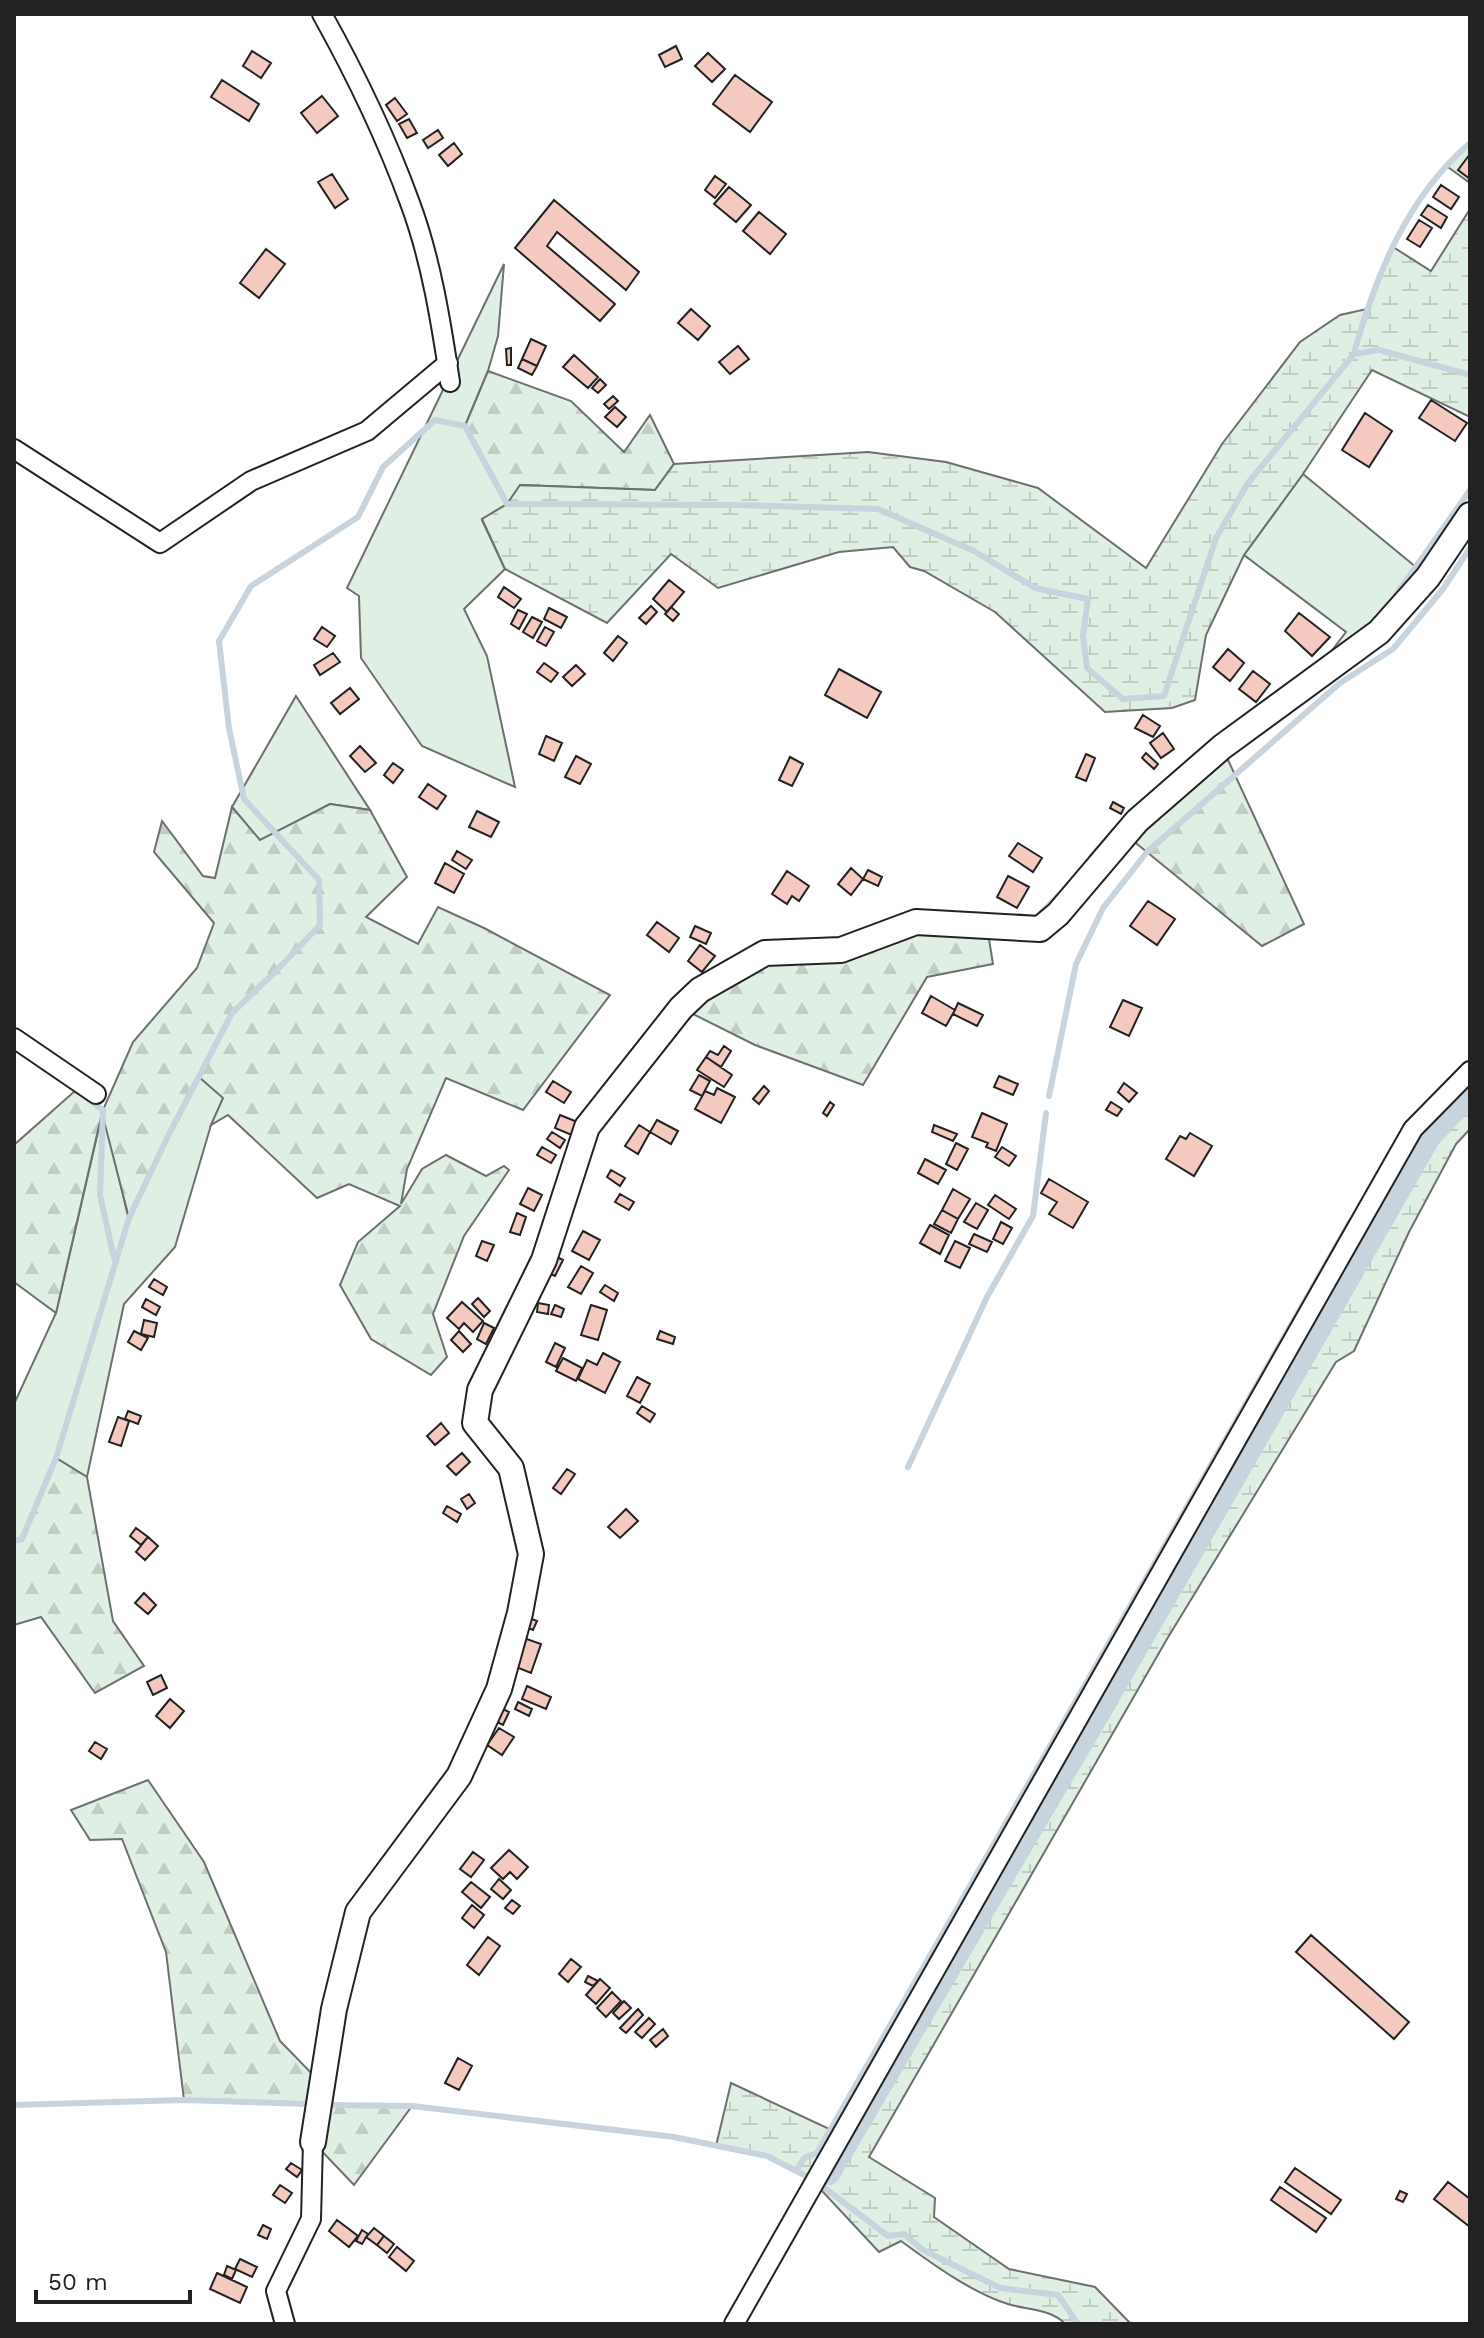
<svg xmlns="http://www.w3.org/2000/svg" width="1484" height="2338" font-family="'Work Sans',sans-serif">
  <defs>
    <pattern id="forest-firs" width="22" height="20" patternUnits="userSpaceOnUse" patternTransform="scale(2)"><rect width="22" height="20" fill="#e0efe3"/><path d="M5 1l3.5 6h-7zM16 11l3.5 6h-7z" fill="#c0cdc2"/></pattern>
    <pattern id="wetland-marsh" width="20" height="14" patternUnits="userSpaceOnUse" patternTransform="scale(2)"><rect width="20" height="14" fill="#e0efe3"/><path d="M1 5h8M5 5V1M11 12h8M15 12V8" fill="none" stroke="#c0cdc2"/></pattern>
  </defs>
  <rect width="100%" height="100%" fill="#fff"/>
  <path fill="#e0efe3" stroke="#6f6f6f" stroke-width="2" d="M 504,264 L 498,336 L 488,371 L 465,426 L 507,504 L 482,520 L 505,569 L 464,609 L 487,656 L 515,787 L 422,746 L 361,658 L 359,596 L 347,588 Z
    M 1303,474 L 1428,577 L 1323,662 L 1346,632 L 1244,555 Z
    M 296,696 L 370,810 L 330,804 L 260,841 L 232,807 Z
    M 198,1076 L 224,1098 L 211,1125 L 175,1247 L 124,1304 L 87,1477 L 56,1458 L 22,1539 L 14,1541 L 14,1404 L 56,1313 L 103,1110 L 128,1216 Z"/>
  <path fill="url(#forest-firs)" stroke="#6f6f6f" stroke-width="2" d="M 488,371 L 571,401 L 624,452 L 650,415 L 674,464 L 655,490 L 521,485 L 507,504 L 465,426 Z
    M 1222,747 L 1304,924 L 1262,946 L 1126,835 Z
    M 330,804 L 370,810 L 407,877 L 366,917 L 418,944 L 438,907 L 484,928 L 610,995 L 523,1110 L 446,1078 L 407,1169 L 401,1204 L 422,1169 L 446,1155 L 486,1176 L 504,1166 L 509,1170 L 464,1236 L 433,1314 L 447,1357 L 431,1375 L 371,1339 L 340,1285 L 358,1242 L 400,1206 L 349,1184 L 317,1198 L 228,1115 L 211,1125 L 223,1098 L 198,1076 L 129,1218 L 102,1113 L 56,1313 L 14,1282 L 14,1145 L 76,1090 L 103,1110 L 133,1042 L 197,968 L 214,923 L 154,852 L 162,821 L 203,876 L 215,878 L 232,807 L 260,840 Z
    M 987,927 L 993,964 L 927,977 L 863,1085 L 755,1045 L 681,1008 L 765,953 L 881,935 Z
    M 56,1458 L 87,1477 L 113,1621 L 144,1666 L 95,1693 L 41,1617 L 14,1625 L 14,1541 L 22,1539 Z
    M 148,1780 L 204,1862 L 280,2041 L 321,2083 L 328,2104 L 412,2106 L 354,2185 L 313,2142 L 308,2104 L 184,2100 L 166,1952 L 122,1839 L 90,1840 L 71,1810 Z"/>
  <path fill="url(#wetland-marsh)" stroke="#6f6f6f" stroke-width="2" d="M 1470,143 L 1470,183 L 1445,165 Z
    M 1470,209 L 1470,417 L 1372,370 L 1303,474 L 1244,555 L 1206,635 L 1195,700 L 1172,708 L 1105,712 L 995,612 L 924,571 L 910,567 L 893,547 L 839,552 L 718,588 L 671,554 L 607,623 L 505,569 L 482,519 L 507,504 L 520,485 L 655,490 L 674,464 L 868,452 L 946,462 L 1038,488 L 1146,568 L 1222,444 L 1300,342 L 1340,315 L 1367,309 L 1393,247 L 1431,271 Z
    M 1470,1071 L 1470,1129 L 1456,1144 L 1409,1232 L 1354,1351 L 1336,1362 L 1167,1639 L 869,2157 L 935,2198 L 934,2217 L 1009,2269 L 1095,2287 L 1131,2324 L 1065,2324 C 1052,2309 1026,2310 1008,2304 C 972,2293 931,2263 901,2241 L 879,2252 L 811,2179 L 767,2156 L 716,2146 L 731,2083 L 842,2135 L 1413,1129 Z"/>
  <g fill="none" stroke-linecap="round" stroke-linejoin="round">
    <path stroke="#c7d3dd" stroke-width="6" d="M 1354,353 C 1376,275 1407,197 1470,143
      M 1396,595 L 1470,490
      M 1091,857 L 1129,814
      M 1038,916 L 1058,896
      M 1049,1096 L 1076,964 L 1103,908 L 1147,852 L 1340,683 L 1393,649 L 1443,589 L 1470,548
      M 87,1098 L 103,1110 L 100,1195 L 114,1258
      M 908,1467 L 987,1297 L 1033,1216 L 1046,1113
      M 14,1541 L 22,1539 L 56,1458 L 129,1218 L 168,1136 L 232,1013 L 276,971 L 320,925 L 319,880 L 244,799 L 229,728 L 219,641 L 251,586 L 358,517 L 383,467 L 435,420 L 465,426 L 507,504 L 734,505 L 878,509 L 974,551 L 1035,588 L 1088,599 L 1083,636 L 1087,668 L 1123,699 L 1164,696 L 1216,538 L 1248,483 L 1354,354 L 1379,350 L 1470,375
      M 14,2105 L 184,2100 L 308,2104
      M 328,2105 L 412,2106 L 674,2137 L 767,2156 L 812,2179
      M 796,2171 L 804,2158 L 817,2153 L 1350,1222
      M 818,2183 L 888,2236 L 904,2234 L 923,2250 L 1000,2288 L 1058,2295 L 1078,2324"/>
    <path stroke="#c7d3dd" stroke-width="22" d="M 829,2174 L 1103,1707 L 1430,1137 L 1470,1095"/>
  </g>
  <path fill="#f3c9c0" stroke="#222" stroke-width="2" d="M 676,46 L 682,59 L 665,67 L 659,55 Z
    M 252,51 L 271,63 L 261,78 L 243,66 Z
    M 708,53 L 725,69 L 712,82 L 695,66 Z
    M 735,75 L 772,102 L 750,132 L 713,104 Z
    M 222,80 L 259,104 L 249,121 L 211,97 Z
    M 322,96 L 338,116 L 317,133 L 301,113 Z
    M 395,98 L 407,114 L 397,121 L 386,105 Z
    M 409,119 L 417,133 L 407,138 L 399,124 Z
    M 438,130 L 443,138 L 428,148 L 423,140 Z
    M 454,143 L 462,154 L 448,166 L 439,155 Z
    M 1470,154 L 1470,179 L 1458,170 Z
    M 332,174 L 348,199 L 335,208 L 318,182 Z
    M 715,176 L 726,184 L 715,198 L 705,190 Z
    M 1441,185 L 1459,197 L 1451,209 L 1433,197 Z
    M 729,187 L 751,205 L 736,222 L 714,204 Z
    M 554,200 L 639,272 L 626,290 L 557,232 L 547,246 L 615,304 L 600,321 L 515,248 Z
    M 1428,205 L 1447,217 L 1441,228 L 1421,215 Z
    M 759,212 L 786,234 L 770,254 L 743,231 Z
    M 1419,220 L 1432,228 L 1420,247 L 1407,239 Z
    M 266,249 L 285,264 L 259,298 L 240,283 Z
    M 691,309 L 710,326 L 698,340 L 678,323 Z
    M 531,339 L 546,346 L 537,366 L 522,359 Z
    M 738,346 L 749,359 L 730,374 L 719,362 Z
    M 511,348 L 511,365 L 507,365 L 506,349 Z
    M 574,355 L 598,377 L 588,388 L 563,367 Z
    M 522,359 L 537,366 L 532,375 L 518,368 Z
    M 600,379 L 606,385 L 598,393 L 592,388 Z
    M 613,396 L 618,401 L 609,409 L 604,404 Z
    M 1431,400 L 1467,423 L 1455,441 L 1419,418 Z
    M 615,407 L 626,417 L 617,427 L 605,417 Z
    M 1365,413 L 1392,431 L 1369,467 L 1342,450 Z
    M 669,580 L 684,592 L 667,612 L 653,599 Z
    M 504,587 L 521,599 L 514,608 L 498,597 Z
    M 651,606 L 657,612 L 646,624 L 639,618 Z
    M 671,607 L 679,614 L 673,621 L 665,614 Z
    M 549,608 L 567,617 L 561,628 L 544,619 Z
    M 518,610 L 527,614 L 519,629 L 511,624 Z
    M 1299,613 L 1330,637 L 1312,656 L 1285,631 Z
    M 532,617 L 542,622 L 533,638 L 523,632 Z
    M 322,627 L 335,636 L 327,647 L 314,639 Z
    M 545,627 L 554,632 L 546,646 L 537,641 Z
    M 618,636 L 627,643 L 613,661 L 604,653 Z
    M 1228,649 L 1244,663 L 1230,681 L 1213,667 Z
    M 333,653 L 340,662 L 320,675 L 314,665 Z
    M 544,663 L 558,673 L 551,682 L 537,672 Z
    M 576,665 L 585,674 L 572,686 L 563,677 Z
    M 839,669 L 881,692 L 867,718 L 825,695 Z
    M 1253,671 L 1270,684 L 1256,702 L 1239,689 Z
    M 350,688 L 359,699 L 340,714 L 331,703 Z
    M 1143,715 L 1160,726 L 1153,737 L 1135,728 Z
    M 1163,733 L 1174,749 L 1161,758 L 1150,743 Z
    M 546,736 L 562,743 L 554,761 L 539,754 Z
    M 360,746 L 376,763 L 365,772 L 350,756 Z
    M 1146,753 L 1158,764 L 1154,769 L 1142,758 Z
    M 1086,754 L 1095,758 L 1086,781 L 1076,777 Z
    M 576,756 L 591,764 L 580,784 L 565,777 Z
    M 790,757 L 803,764 L 792,786 L 779,780 Z
    M 393,763 L 403,770 L 393,783 L 384,775 Z
    M 428,784 L 446,796 L 437,809 L 419,797 Z
    M 1113,802 L 1124,808 L 1121,814 L 1110,808 Z
    M 477,811 L 499,822 L 491,837 L 469,827 Z
    M 1018,843 L 1042,858 L 1033,872 L 1009,856 Z
    M 457,851 L 472,860 L 466,869 L 452,860 Z
    M 445,863 L 464,874 L 454,893 L 435,883 Z
    M 851,868 L 863,879 L 851,895 L 838,884 Z
    M 868,870 L 882,877 L 878,886 L 863,879 Z
    M 787,871 L 809,886 L 799,901 L 792,896 L 787,904 L 772,894 Z
    M 1008,876 L 1029,887 L 1017,908 L 997,897 Z
    M 1148,901 L 1175,919 L 1157,945 L 1130,926 Z
    M 657,922 L 679,938 L 669,952 L 647,935 Z
    M 695,926 L 711,933 L 706,944 L 690,937 Z
    M 700,945 L 715,956 L 702,972 L 688,961 Z
    M 931,996 L 955,1010 L 946,1026 L 922,1013 Z
    M 1123,1000 L 1142,1008 L 1129,1036 L 1110,1027 Z
    M 958,1003 L 983,1015 L 977,1026 L 953,1014 Z
    M 724,1046 L 731,1051 L 721,1067 L 706,1057 L 710,1051 L 718,1055 Z
    M 706,1057 L 732,1075 L 724,1087 L 697,1070 Z
    M 699,1075 L 710,1081 L 702,1096 L 690,1090 Z
    M 999,1076 L 1018,1084 L 1013,1095 L 994,1087 Z
    M 553,1081 L 571,1092 L 564,1103 L 546,1092 Z
    M 1124,1083 L 1137,1093 L 1129,1102 L 1118,1092 Z
    M 764,1086 L 769,1091 L 759,1104 L 753,1099 Z
    M 717,1088 L 735,1097 L 721,1123 L 695,1109 L 705,1091 L 714,1095 Z
    M 830,1102 L 834,1105 L 827,1116 L 823,1113 Z
    M 1111,1102 L 1122,1109 L 1117,1116 L 1106,1110 Z
    M 982,1113 L 1007,1124 L 996,1151 L 986,1147 L 988,1143 L 972,1137 Z
    M 560,1115 L 580,1123 L 574,1136 L 555,1128 Z
    M 657,1120 L 678,1131 L 671,1144 L 650,1132 Z
    M 639,1125 L 650,1132 L 638,1154 L 625,1146 Z
    M 934,1125 L 957,1134 L 953,1141 L 932,1132 Z
    M 552,1132 L 565,1140 L 560,1148 L 547,1139 Z
    M 1190,1133 L 1212,1146 L 1194,1176 L 1166,1159 L 1180,1136 L 1186,1139 Z
    M 956,1143 L 968,1149 L 957,1170 L 946,1164 Z
    M 542,1147 L 556,1155 L 551,1163 L 537,1155 Z
    M 1002,1147 L 1016,1156 L 1009,1166 L 995,1157 Z
    M 925,1159 L 946,1170 L 938,1184 L 918,1173 Z
    M 611,1170 L 625,1178 L 620,1186 L 607,1177 Z
    M 1049,1179 L 1088,1202 L 1073,1228 L 1049,1214 L 1057,1202 L 1041,1193 Z
    M 528,1188 L 542,1195 L 534,1211 L 520,1204 Z
    M 953,1189 L 970,1199 L 958,1219 L 942,1210 Z
    M 620,1194 L 634,1202 L 629,1210 L 615,1202 Z
    M 995,1195 L 1016,1209 L 1009,1219 L 988,1205 Z
    M 976,1203 L 988,1210 L 977,1229 L 964,1222 Z
    M 942,1210 L 958,1219 L 951,1233 L 934,1224 Z
    M 517,1213 L 526,1217 L 520,1235 L 510,1232 Z
    M 1001,1222 L 1012,1228 L 1003,1244 L 993,1239 Z
    M 930,1225 L 949,1235 L 940,1254 L 920,1243 Z
    M 583,1231 L 600,1240 L 589,1260 L 572,1251 Z
    M 974,1234 L 992,1242 L 987,1252 L 969,1244 Z
    M 482,1241 L 494,1245 L 487,1261 L 476,1256 Z
    M 955,1241 L 970,1248 L 960,1268 L 945,1261 Z
    M 555,1256 L 563,1260 L 555,1276 L 546,1272 Z
    M 581,1266 L 593,1273 L 581,1294 L 568,1287 Z
    M 154,1279 L 167,1287 L 163,1295 L 149,1287 Z
    M 605,1285 L 618,1293 L 614,1301 L 600,1292 Z
    M 478,1298 L 490,1311 L 484,1317 L 472,1304 Z
    M 146,1299 L 160,1307 L 156,1315 L 142,1307 Z
    M 462,1302 L 483,1321 L 473,1332 L 464,1323 L 459,1329 L 447,1318 Z
    M 538,1303 L 549,1305 L 548,1314 L 537,1312 Z
    M 555,1305 L 564,1309 L 561,1317 L 551,1314 Z
    M 591,1305 L 607,1310 L 598,1340 L 581,1335 Z
    M 144,1320 L 157,1323 L 154,1337 L 141,1334 Z
    M 484,1323 L 494,1328 L 486,1344 L 477,1339 Z
    M 134,1331 L 148,1338 L 141,1350 L 128,1342 Z
    M 459,1331 L 471,1344 L 463,1352 L 451,1340 Z
    M 660,1331 L 675,1337 L 673,1344 L 657,1339 Z
    M 555,1343 L 565,1348 L 556,1367 L 546,1362 Z
    M 603,1353 L 620,1362 L 605,1393 L 578,1379 L 587,1360 L 597,1365 Z
    M 563,1358 L 582,1368 L 576,1381 L 556,1371 Z
    M 637,1377 L 650,1384 L 640,1403 L 627,1396 Z
    M 642,1406 L 655,1414 L 650,1422 L 637,1413 Z
    M 128,1411 L 141,1416 L 138,1424 L 125,1419 Z
    M 118,1417 L 129,1421 L 121,1446 L 109,1442 Z
    M 441,1423 L 449,1433 L 435,1445 L 427,1436 Z
    M 462,1453 L 470,1462 L 456,1475 L 447,1466 Z
    M 567,1469 L 575,1474 L 561,1494 L 553,1488 Z
    M 469,1494 L 475,1503 L 467,1509 L 461,1499 Z
    M 447,1506 L 461,1514 L 457,1522 L 443,1513 Z
    M 626,1509 L 638,1521 L 620,1538 L 608,1527 Z
    M 136,1528 L 148,1537 L 141,1545 L 130,1536 Z
    M 148,1537 L 158,1546 L 145,1560 L 136,1552 Z
    M 144,1593 L 156,1605 L 148,1614 L 135,1603 Z
    M 527,1617 L 537,1621 L 533,1630 L 523,1626 Z
    M 521,1637 L 541,1644 L 531,1673 L 511,1665 Z
    M 161,1675 L 167,1688 L 153,1695 L 147,1682 Z
    M 527,1686 L 551,1697 L 546,1709 L 522,1699 Z
    M 170,1699 L 184,1711 L 170,1728 L 156,1716 Z
    M 518,1702 L 532,1709 L 529,1716 L 515,1709 Z
    M 501,1708 L 509,1712 L 503,1725 L 495,1721 Z
    M 499,1728 L 514,1737 L 502,1755 L 487,1745 Z
    M 95,1742 L 107,1749 L 101,1759 L 89,1751 Z
    M 509,1850 L 528,1867 L 517,1879 L 510,1872 L 503,1879 L 491,1868 Z
    M 473,1852 L 484,1860 L 471,1877 L 460,1869 Z
    M 499,1879 L 511,1890 L 503,1899 L 491,1889 Z
    M 471,1882 L 490,1897 L 481,1908 L 462,1892 Z
    M 512,1900 L 520,1906 L 513,1914 L 505,1908 Z
    M 472,1905 L 484,1915 L 474,1928 L 462,1918 Z
    M 1311,1935 L 1409,2022 L 1394,2039 L 1296,1952 Z
    M 488,1937 L 500,1946 L 479,1975 L 467,1965 Z
    M 571,1959 L 581,1967 L 568,1982 L 559,1974 Z
    M 588,1976 L 598,1981 L 593,1986 L 585,1982 Z
    M 600,1979 L 610,1988 L 596,2004 L 586,1995 Z
    M 612,1992 L 621,2001 L 606,2017 L 597,2008 Z
    M 624,2001 L 631,2008 L 619,2019 L 613,2013 Z
    M 638,2009 L 643,2015 L 626,2033 L 620,2028 Z
    M 649,2018 L 655,2024 L 642,2038 L 635,2032 Z
    M 663,2029 L 668,2036 L 656,2047 L 650,2040 Z
    M 458,2058 L 472,2066 L 459,2090 L 445,2083 Z
    M 291,2163 L 302,2170 L 297,2177 L 286,2169 Z
    M 1295,2168 L 1341,2200 L 1331,2214 L 1285,2182 Z
    M 1448,2182 L 1470,2199 L 1470,2227 L 1434,2199 Z
    M 280,2185 L 292,2193 L 285,2203 L 273,2195 Z
    M 1280,2187 L 1326,2218 L 1316,2232 L 1271,2200 Z
    M 1400,2191 L 1407,2194 L 1403,2202 L 1396,2199 Z
    M 337,2220 L 358,2236 L 349,2247 L 329,2231 Z
    M 263,2225 L 271,2229 L 267,2239 L 258,2235 Z
    M 374,2228 L 384,2236 L 377,2245 L 366,2237 Z
    M 362,2230 L 368,2234 L 362,2244 L 356,2241 Z
    M 384,2236 L 394,2244 L 387,2253 L 377,2245 Z
    M 397,2247 L 414,2261 L 406,2271 L 389,2257 Z
    M 240,2259 L 257,2267 L 252,2277 L 235,2269 Z
    M 227,2266 L 236,2270 L 232,2279 L 224,2275 Z
    M 217,2273 L 247,2287 L 240,2303 L 210,2289 Z"/>
  <g fill="none" stroke-linecap="round" stroke-linejoin="round">
    <defs>
      <path id="minor" d="M 322,14 C 356,75 386,137 410,203 C 431,259 441,322 450,382
        M 14,449 L 160,543 L 251,481 L 367,431 L 448,363
        M 14,1038 L 96,1094
        M 285,2324 L 276,2291 L 311,2219 L 313,2142
        M 734,2324 L 1413,1129 L 1470,1071"/>
      <path id="tertiary" d="M 313,2142 L 334,2009 L 358,1912 L 459,1776 L 499,1689 L 520,1613 L 531,1554 L 511,1468 L 475,1423 L 480,1390 L 544,1260 L 587,1127 L 681,1008 L 700,990 L 765,953 L 841,950 L 916,922 L 1040,929 L 1058,914 L 1137,821 L 1222,747 L 1379,632 L 1428,577 L 1470,515"/>
    </defs>
    <use href="#minor" stroke="#222" stroke-width="22"/>
    <use href="#tertiary" stroke="#222" stroke-width="28"/>
    <use href="#minor" stroke="#fff" stroke-width="18"/>
    <use href="#tertiary" stroke="#fff" stroke-width="24"/>
  </g>
  <rect width="1484" height="2338" fill="none" stroke="#222222" stroke-width="32"/>
  <path d="M36 2290v12h154v-12" fill="none" stroke="#222222" stroke-width="4"/>
  <text x="48" y="2290" font-size="24" fill="#222222" stroke="#ffffff" stroke-width="6" paint-order="stroke">50 m</text>
</svg>
